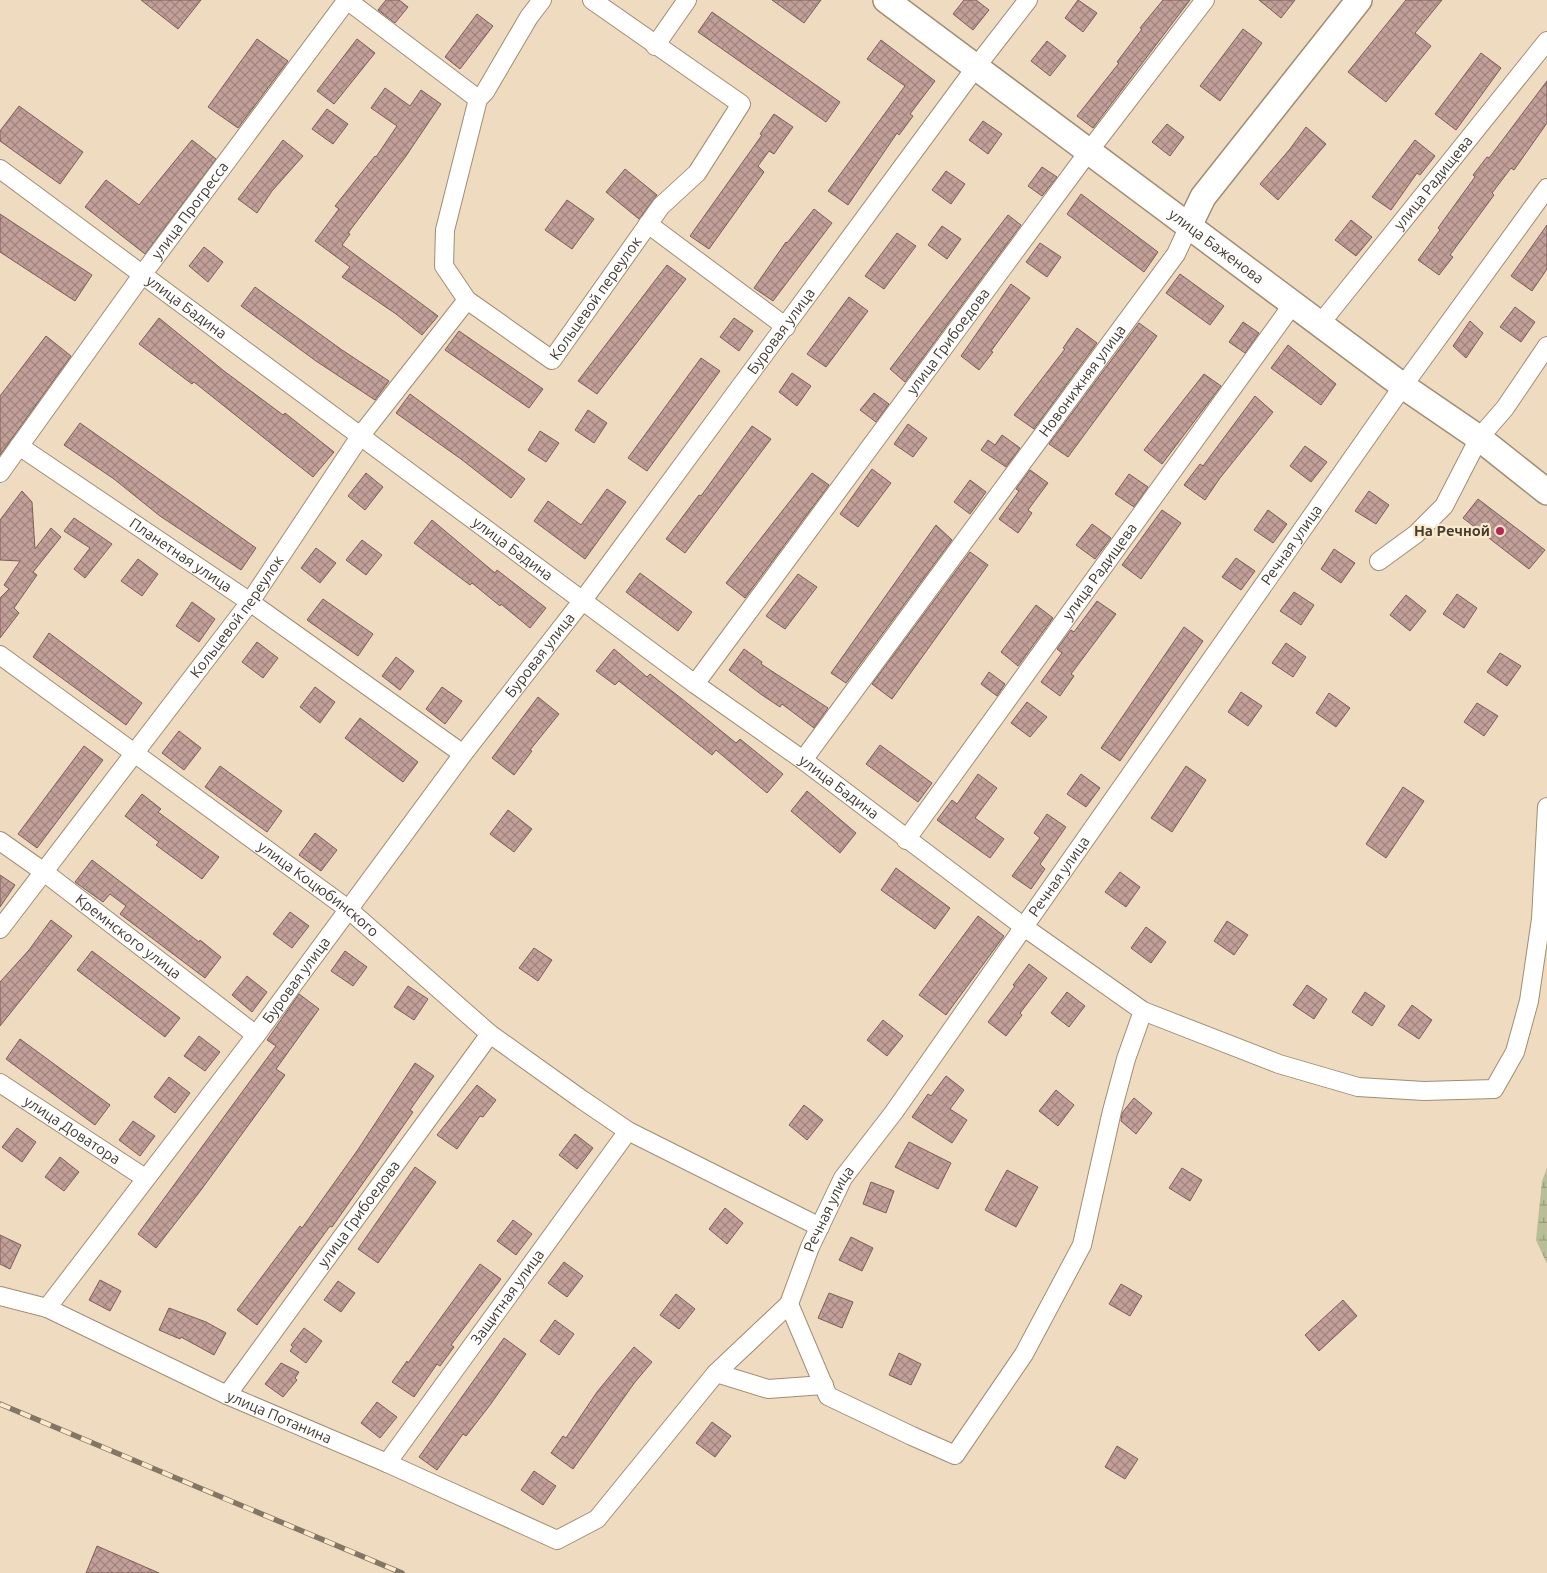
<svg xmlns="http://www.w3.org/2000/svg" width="1547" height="1573" font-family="Ubuntu,sans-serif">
  <defs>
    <pattern id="wetland-marsh" width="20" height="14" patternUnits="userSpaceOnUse" patternTransform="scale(1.25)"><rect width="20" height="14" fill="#b8be97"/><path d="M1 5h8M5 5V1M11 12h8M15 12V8" fill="none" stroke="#979c7c"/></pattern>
    <pattern id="building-cross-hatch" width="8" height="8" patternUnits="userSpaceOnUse" patternTransform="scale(1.25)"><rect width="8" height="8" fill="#c29f99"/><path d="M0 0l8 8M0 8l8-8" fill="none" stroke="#9f837d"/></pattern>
  </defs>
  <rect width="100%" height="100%" fill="#efdbbf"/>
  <path fill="url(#wetland-marsh)" d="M 1547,1168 L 1547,1264 L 1536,1240 L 1542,1181 Z"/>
  <path fill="url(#building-cross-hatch)" stroke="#7e5e59" d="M 141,0 L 201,0 L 178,29 Z
    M 386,0 L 399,0 L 408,7 L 395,23 L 378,10 Z
    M 772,0 L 821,0 L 804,23 Z
    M 964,0 L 976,0 L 989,10 L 973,30 L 953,14 Z
    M 1078,0 L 1097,13 L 1083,32 L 1065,18 Z
    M 1163,0 L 1190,0 L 1093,128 L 1077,116 L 1119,63 L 1117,62 L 1142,29 L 1140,28 Z
    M 1259,0 L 1295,0 L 1281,18 Z
    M 1406,0 L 1442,0 L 1415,33 L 1431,46 L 1386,102 L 1348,72 Z
    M 712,12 L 840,102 L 826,122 L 698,32 Z
    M 477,14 L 493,26 L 460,69 L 445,57 Z
    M 1243,29 L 1262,43 L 1220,101 L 1200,86 Z
    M 257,39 L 288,61 L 238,128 L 208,107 Z
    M 357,39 L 375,53 L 334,104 L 317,91 Z
    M 881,40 L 935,81 L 910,114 L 913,116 L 899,135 L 897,133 L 848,205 L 828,191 L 905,86 L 867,59 Z
    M 1047,41 L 1066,56 L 1050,76 L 1031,61 Z
    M 1481,53 L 1501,68 L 1456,130 L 1435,114 Z
    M 1547,81 L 1547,123 L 1514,170 L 1511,168 L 1492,193 L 1494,195 L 1450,255 L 1453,257 L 1439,275 L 1418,260 L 1440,230 L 1438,228 L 1475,177 L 1473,175 L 1487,157 L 1489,158 Z
    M 385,88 L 410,106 L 421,90 L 441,104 L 406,156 L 348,233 L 350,234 L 342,245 L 438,316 L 422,335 L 396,314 L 342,277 L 350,267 L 315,241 L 339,209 L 335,206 L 375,156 L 376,157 L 397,126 L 371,108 Z
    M 19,106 L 83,152 L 60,184 L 0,141 L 0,131 Z
    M 327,109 L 348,124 L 333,144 L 312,129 Z
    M 774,114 L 793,127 L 774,154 L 769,151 L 758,166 L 764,172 L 709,249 L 690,236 L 762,135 L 760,134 Z
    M 983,121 L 1002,134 L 988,154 L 969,140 Z
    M 1167,124 L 1184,137 L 1170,156 L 1152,142 Z
    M 1306,127 L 1326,144 L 1278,200 L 1260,184 L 1290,149 Z
    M 192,140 L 216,159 L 145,254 L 85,207 L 106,180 L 139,205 Z
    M 283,140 L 303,156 L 272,191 L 257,213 L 238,199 Z
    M 1415,140 L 1435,156 L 1420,175 L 1417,173 L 1391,210 L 1372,197 Z
    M 1042,167 L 1057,177 L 1042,196 L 1028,186 Z
    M 625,169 L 657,195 L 639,219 L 606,192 Z
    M 946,171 L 965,184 L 951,204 L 932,190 Z
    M 1081,194 L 1158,252 L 1144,272 L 1067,214 Z
    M 567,200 L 594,219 L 572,249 L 545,230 Z
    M 814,209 L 832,223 L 773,301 L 754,288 L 786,242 L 787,243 Z
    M 0,214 L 92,275 L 75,301 L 0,252 Z
    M 1008,215 L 1021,225 L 905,382 L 890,369 Z
    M 1351,220 L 1372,237 L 1356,256 L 1335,240 Z
    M 1547,225 L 1547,269 L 1532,291 L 1511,276 Z
    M 942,226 L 961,239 L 947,259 L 928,245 Z
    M 897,233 L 916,246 L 884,289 L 865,276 Z
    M 1040,243 L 1061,257 L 1047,277 L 1026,262 Z
    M 204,247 L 223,262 L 208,282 L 189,266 Z
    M 667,265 L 686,279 L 597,394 L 578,381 Z
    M 1180,274 L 1224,306 L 1210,325 L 1166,293 Z
    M 1011,284 L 1030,298 L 991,351 L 993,352 L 979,370 L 961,356 Z
    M 255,287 L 342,350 L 389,381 L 375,400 L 316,361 L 241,306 Z
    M 849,297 L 868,311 L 826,367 L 807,354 Z
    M 1515,307 L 1535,322 L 1521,342 L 1500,327 Z
    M 159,318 L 224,371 L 283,415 L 285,413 L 334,452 L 313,477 L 194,382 L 192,384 L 139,344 Z
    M 734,318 L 753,331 L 739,351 L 720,337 Z
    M 1470,321 L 1483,333 L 1466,358 L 1453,346 Z
    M 1243,322 L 1259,333 L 1245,353 L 1229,342 Z
    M 1139,323 L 1157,336 L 1068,457 L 1049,444 Z
    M 1077,328 L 1097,343 L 1034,429 L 1014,415 L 1065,349 L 1063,348 Z
    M 459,331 L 543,389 L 529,408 L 445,350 Z
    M 46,336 L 71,356 L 0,455 L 0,396 Z
    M 1288,345 L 1336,384 L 1321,405 L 1271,368 Z
    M 701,358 L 720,371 L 647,471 L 628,458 Z
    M 792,373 L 811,386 L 797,406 L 779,392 Z
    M 1204,374 L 1221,386 L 1162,464 L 1144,450 Z
    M 874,393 L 889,404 L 876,422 L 860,410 Z
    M 410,394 L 525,479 L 511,498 L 461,459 L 396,413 Z
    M 1255,396 L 1273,412 L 1220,478 L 1205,500 L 1184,485 L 1200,464 L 1203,466 Z
    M 588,410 L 607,423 L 594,443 L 575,430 Z
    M 80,423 L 256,548 L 241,570 L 160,516 L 114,479 L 64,445 Z
    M 908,424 L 927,438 L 913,457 L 894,444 Z
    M 752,426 L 771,439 L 685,553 L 666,539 L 699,495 L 701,496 Z
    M 540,431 L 559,443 L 546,462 L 528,450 Z
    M 1002,435 L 1020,448 L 1006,467 L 981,450 L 988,440 L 995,445 Z
    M 1305,446 L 1327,462 L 1311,482 L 1290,466 Z
    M 872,469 L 891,483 L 858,527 L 840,514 Z
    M 1030,470 L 1048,483 L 1028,510 L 1032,513 L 1018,533 L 999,519 L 1019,491 L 1016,489 Z
    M 366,473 L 383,487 L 365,510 L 348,496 Z
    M 812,473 L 829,485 L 745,598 L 726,583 Z
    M 1129,474 L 1148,487 L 1134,507 L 1115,494 Z
    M 970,480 L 986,492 L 970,514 L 954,502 Z
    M 607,489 L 626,502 L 585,559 L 534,521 L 548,501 L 581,525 Z
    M 22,491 L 32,502 L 35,549 L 51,528 L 61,537 L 33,572 L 37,575 L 14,608 L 19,613 L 0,638 L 0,598 L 9,589 L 4,585 L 20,561 L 0,560 L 0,520 Z
    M 1369,491 L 1389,505 L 1376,524 L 1355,511 Z
    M 1478,499 L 1545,550 L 1529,569 L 1463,518 Z
    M 1162,510 L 1181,523 L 1141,579 L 1122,565 Z
    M 1268,510 L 1287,524 L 1273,543 L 1254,530 Z
    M 74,518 L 112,544 L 85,578 L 74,569 L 90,548 L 64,531 Z
    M 432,520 L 495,573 L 497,570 L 546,608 L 530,628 L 501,604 L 500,606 L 472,583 L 470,585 L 414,543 Z
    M 1092,524 L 1111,538 L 1095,559 L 1076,545 Z
    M 936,525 L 952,540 L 846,683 L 831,673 Z
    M 362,540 L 382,555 L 366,575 L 346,560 Z
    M 316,548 L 336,563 L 320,583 L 301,568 Z
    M 1334,549 L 1355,563 L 1341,583 L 1321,569 Z
    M 970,552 L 988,565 L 892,699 L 872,684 Z
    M 1236,558 L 1255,571 L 1241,590 L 1222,577 Z
    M 138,559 L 158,574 L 142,596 L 121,581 Z
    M 640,573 L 692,612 L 678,631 L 626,592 Z
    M 798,574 L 817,587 L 785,629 L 766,616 Z
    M 1294,592 L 1314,605 L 1301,625 L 1280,611 Z
    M 1457,594 L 1477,608 L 1464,628 L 1443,614 Z
    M 1406,595 L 1426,611 L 1410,631 L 1390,615 Z
    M 323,599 L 373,634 L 358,656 L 307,620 Z
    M 1097,601 L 1116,614 L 1071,674 L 1074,676 L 1060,696 L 1041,682 L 1062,653 L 1057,649 L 1071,630 L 1074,632 Z
    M 192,602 L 215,619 L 199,642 L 176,626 Z
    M 1036,605 L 1053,618 L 1018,666 L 1001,652 Z
    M 1184,627 L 1203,641 L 1120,761 L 1101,748 Z
    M 49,633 L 142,703 L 126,725 L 33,657 Z
    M 257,642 L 278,658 L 263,678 L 242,662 Z
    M 1286,643 L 1306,657 L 1293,677 L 1272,663 Z
    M 614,649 L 647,677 L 650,674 L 682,699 L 736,743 L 740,739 L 783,774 L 767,793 L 716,750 L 712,755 L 619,681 L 615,685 L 596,671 Z
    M 744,649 L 762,662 L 761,664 L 828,708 L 814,728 L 782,704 L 780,707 L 762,695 L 729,670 Z
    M 1500,653 L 1521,666 L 1507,686 L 1487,672 Z
    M 396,657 L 414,671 L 400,690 L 382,676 Z
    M 989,672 L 1005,684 L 997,696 L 981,684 Z
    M 315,687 L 335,702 L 320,723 L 300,707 Z
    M 442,687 L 462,701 L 445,724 L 426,709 Z
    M 1241,692 L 1262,706 L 1248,726 L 1228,712 Z
    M 1329,693 L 1350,708 L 1336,727 L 1316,713 Z
    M 538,697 L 559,714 L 530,750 L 532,751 L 514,775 L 492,758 Z
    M 1027,702 L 1047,717 L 1030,737 L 1011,723 Z
    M 1477,703 L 1498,716 L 1484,736 L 1464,722 Z
    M 360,718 L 418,762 L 403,782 L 345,738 Z
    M 179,731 L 201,748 L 184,770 L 162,753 Z
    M 880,745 L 932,783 L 918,802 L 866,764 Z
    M 84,746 L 103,760 L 37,848 L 18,834 Z
    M 220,766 L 282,811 L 267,832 L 205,787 Z
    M 1186,766 L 1206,780 L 1172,832 L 1151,818 Z
    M 978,774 L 997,788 L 975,818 L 1004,839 L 990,858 L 937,820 L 952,800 L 957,804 Z
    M 1081,774 L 1100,788 L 1086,807 L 1067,794 Z
    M 1403,787 L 1424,801 L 1386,858 L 1366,844 Z
    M 807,791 L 856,833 L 840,853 L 791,811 Z
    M 142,794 L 161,809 L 158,812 L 219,857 L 202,879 L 156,845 L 159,842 L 125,816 Z
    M 508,810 L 532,829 L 514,852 L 490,834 Z
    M 1047,814 L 1066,827 L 1040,864 L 1045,869 L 1031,889 L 1012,876 L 1040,838 L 1034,833 Z
    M 315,833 L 337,850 L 321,871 L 299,855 Z
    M 92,860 L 199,942 L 200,940 L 221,957 L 205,978 L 120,914 L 126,906 L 110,894 L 103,902 L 75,882 Z
    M 896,868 L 950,908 L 935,929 L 881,890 Z
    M 1120,872 L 1140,887 L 1126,907 L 1105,892 Z
    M 0,875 L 15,885 L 0,907 Z
    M 290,912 L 309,926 L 292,948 L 273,934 Z
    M 978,916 L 1004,936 L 946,1015 L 919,995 Z
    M 51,920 L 72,936 L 0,1026 L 0,982 L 29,950 Z
    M 1227,921 L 1248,935 L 1234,955 L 1214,941 Z
    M 1146,927 L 1166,942 L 1151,963 L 1131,948 Z
    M 534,948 L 552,960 L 538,981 L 519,968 Z
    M 92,951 L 180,1018 L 165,1037 L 77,970 Z
    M 345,951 L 367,967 L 353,986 L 331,971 Z
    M 1029,964 L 1047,978 L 1020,1013 L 1022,1015 L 1006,1036 L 988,1022 L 1015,986 L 1013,985 Z
    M 247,976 L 267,992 L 252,1012 L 232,995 Z
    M 1307,985 L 1327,999 L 1314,1019 L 1293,1005 Z
    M 408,986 L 428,999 L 414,1020 L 394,1007 Z
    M 1067,992 L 1085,1006 L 1069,1027 L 1051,1013 Z
    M 1365,992 L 1385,1006 L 1372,1026 L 1352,1012 Z
    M 299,994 L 319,1009 L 276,1069 L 285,1075 L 201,1190 L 156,1248 L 138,1234 L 276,1046 L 267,1040 Z
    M 1412,1005 L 1432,1020 L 1419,1039 L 1398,1025 Z
    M 883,1020 L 903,1036 L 887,1056 L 867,1040 Z
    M 199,1036 L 220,1052 L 205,1071 L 184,1056 Z
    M 20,1039 L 110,1105 L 95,1125 L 6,1059 Z
    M 415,1063 L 434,1076 L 410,1110 L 413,1112 L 332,1227 L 330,1226 L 257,1325 L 237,1310 L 300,1226 L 302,1228 L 357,1151 Z
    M 946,1076 L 964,1090 L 950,1109 L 967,1120 L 952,1143 L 912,1117 L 928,1094 L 931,1096 Z
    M 169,1077 L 190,1093 L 175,1113 L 154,1097 Z
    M 477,1085 L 496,1100 L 483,1117 L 480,1116 L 457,1149 L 437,1135 Z
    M 1056,1090 L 1074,1105 L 1058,1126 L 1039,1111 Z
    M 1134,1098 L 1152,1113 L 1136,1134 L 1121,1121 L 1122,1113 Z
    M 804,1105 L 823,1120 L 807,1140 L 789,1125 Z
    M 133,1121 L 155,1136 L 140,1156 L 119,1140 Z
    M 17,1128 L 36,1142 L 22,1162 L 2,1147 Z
    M 575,1134 L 593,1148 L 577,1169 L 559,1155 Z
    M 909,1142 L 951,1163 L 938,1189 L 895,1167 Z
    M 60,1157 L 79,1172 L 64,1191 L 45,1177 Z
    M 415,1167 L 436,1182 L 378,1263 L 358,1249 Z
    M 1182,1168 L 1202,1180 L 1190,1201 L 1169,1188 Z
    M 1007,1170 L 1038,1187 L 1016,1227 L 985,1210 Z
    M 871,1182 L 894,1191 L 886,1213 L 863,1204 Z
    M 725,1208 L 743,1223 L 727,1244 L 709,1229 Z
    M 513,1220 L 532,1234 L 516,1255 L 497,1241 Z
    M 0,1235 L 21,1245 L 10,1269 L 0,1264 Z
    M 851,1237 L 873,1248 L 862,1271 L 839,1260 Z
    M 564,1262 L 583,1276 L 567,1297 L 548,1283 Z
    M 480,1264 L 501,1279 L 451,1345 L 454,1347 L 440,1366 L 437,1364 L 414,1397 L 392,1382 L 407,1361 L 408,1363 Z
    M 100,1280 L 121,1291 L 110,1311 L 89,1300 Z
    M 338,1281 L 355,1293 L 341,1312 L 324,1300 Z
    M 1121,1284 L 1142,1296 L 1130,1316 L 1109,1304 Z
    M 829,1293 L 853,1302 L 842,1328 L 818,1318 Z
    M 676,1294 L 695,1309 L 679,1329 L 660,1315 Z
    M 1343,1300 L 1357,1316 L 1319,1351 L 1305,1335 Z
    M 169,1308 L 206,1322 L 226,1333 L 214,1355 L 181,1337 L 180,1339 L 159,1330 Z
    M 555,1320 L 574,1334 L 559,1355 L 540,1341 Z
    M 304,1328 L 322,1341 L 306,1363 L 290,1351 L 293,1347 L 291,1345 Z
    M 504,1338 L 526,1354 L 490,1405 L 466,1436 L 463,1434 L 437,1470 L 419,1457 Z
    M 634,1347 L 652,1362 L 635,1382 L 573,1469 L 551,1453 L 563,1436 L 566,1438 L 597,1392 Z
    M 899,1353 L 921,1364 L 911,1385 L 889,1375 Z
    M 281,1363 L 299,1372 L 295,1378 L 297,1380 L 283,1397 L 265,1384 Z
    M 377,1402 L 397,1417 L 380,1438 L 361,1423 Z
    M 712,1422 L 731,1436 L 715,1457 L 696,1443 Z
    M 1117,1446 L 1138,1459 L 1125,1479 L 1105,1467 Z
    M 534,1471 L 556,1486 L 543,1505 L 521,1490 Z
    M 97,1546 L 159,1573 L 86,1573 Z"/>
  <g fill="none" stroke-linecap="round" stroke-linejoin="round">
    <defs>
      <g id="minor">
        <path id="s1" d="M 542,0 L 529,17 L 485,92 L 478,99 L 445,230 L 444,266 L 467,300 L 552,360 L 661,206 L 697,173 L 741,104 L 592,0"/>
        <path d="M 655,46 L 687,0"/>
        <path id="s2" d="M 0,169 L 695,684 L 803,760 L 1024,927 L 1143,1011 L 1279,1064 L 1358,1087 L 1424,1091 L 1494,1089 L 1515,1052 L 1529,1001 L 1541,919 L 1547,807"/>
        <path d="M 648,224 L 786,327"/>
        <path id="s3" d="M 1320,324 L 1547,41"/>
        <path id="s4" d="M 19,446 L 250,602 L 463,754"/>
        <path id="s5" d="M 0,473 L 142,275 L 347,0 L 478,99"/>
        <path d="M 1379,561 L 1416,534 L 1444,506 L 1479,438 L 1505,408 L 1547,346"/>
        <path id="s6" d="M 0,655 L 348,909 L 490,1034 L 581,1099 L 628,1131 L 820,1227"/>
        <path id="s7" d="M 695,684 L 1089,151 L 1205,0"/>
        <path id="s8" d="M 803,760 L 1176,254 L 1189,226"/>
        <path id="s9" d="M 906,840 L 1293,304"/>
        <path id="s10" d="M 0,841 L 44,872 L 256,1035"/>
        <path id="s11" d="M 0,929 L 250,602 L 361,435 L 467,300"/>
        <path id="s12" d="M 0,1083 L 145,1178"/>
        <path id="s13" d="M 0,1296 L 47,1308 L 227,1395 L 387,1463 L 557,1540 L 597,1519 L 716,1373 L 789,1304 L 810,1247 L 843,1178 L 894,1112 L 1403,386 L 1547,188"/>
        <path d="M 789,1304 L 828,1396 L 912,1436 L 955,1455 L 1024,1354 L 1082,1245 L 1112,1111 L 1126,1059 L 1143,1011"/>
        <path id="s14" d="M 47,1308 L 256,1035 L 463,754 L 583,600 L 976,67 L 1028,0"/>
        <path d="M 716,1373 L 768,1389 L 824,1385"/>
        <path id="s15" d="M 227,1395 L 490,1034"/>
        <path id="s16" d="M 387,1463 L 628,1131"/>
      </g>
      <g id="secondary">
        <path id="s17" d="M 886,0 L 1403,386 L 1479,438 L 1547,492"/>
        <path d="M 1189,226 L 1203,197 L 1359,0"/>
      </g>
    </defs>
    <use href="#minor" stroke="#a08e73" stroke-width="20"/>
    <use href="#secondary" stroke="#a08e73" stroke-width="28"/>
    <use href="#minor" stroke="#fff" stroke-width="18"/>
    <use href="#secondary" stroke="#fff" stroke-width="25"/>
    <defs>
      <path id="rail" d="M 0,1404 L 402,1573"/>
    </defs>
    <use href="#rail" stroke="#837665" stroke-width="5.5"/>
    <use href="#rail" stroke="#fce9cc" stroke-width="4" stroke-dasharray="11" stroke-linecap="butt"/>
  </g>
  <circle fill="#b72752" stroke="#fce9cc" stroke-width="2" cx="1500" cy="531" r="5"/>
  <g text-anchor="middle" stroke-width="4.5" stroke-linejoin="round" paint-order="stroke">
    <g font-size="15" fill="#433b30" stroke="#fce9cc">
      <text dy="5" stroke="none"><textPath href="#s3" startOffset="181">улица Радищева</textPath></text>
      <text dy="5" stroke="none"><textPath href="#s5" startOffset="324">улица Прогресса</textPath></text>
      <text dy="5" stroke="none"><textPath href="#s17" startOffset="412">улица Баженова</textPath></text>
      <text dy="5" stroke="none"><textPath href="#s1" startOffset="510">Кольцевой переулок</textPath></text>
      <text dy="5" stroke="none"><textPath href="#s2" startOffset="232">улица Бадина</textPath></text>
      <text dy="5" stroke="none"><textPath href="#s14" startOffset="1222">Буровая улица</textPath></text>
      <text dy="5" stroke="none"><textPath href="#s7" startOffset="426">улица Грибоедова</textPath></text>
      <text dy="5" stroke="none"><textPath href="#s8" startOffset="471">Новонижняя улица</textPath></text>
      <text dy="5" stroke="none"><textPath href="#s13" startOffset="1856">Речная улица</textPath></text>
      <text dy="5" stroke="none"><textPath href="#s2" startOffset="638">улица Бадина</textPath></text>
      <text dy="5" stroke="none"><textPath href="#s4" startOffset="195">Планетная улица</textPath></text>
      <text dy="5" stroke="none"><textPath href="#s9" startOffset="331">улица Радищева</textPath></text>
      <text dy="5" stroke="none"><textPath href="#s11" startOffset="392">Кольцевой переулок</textPath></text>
      <text dy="5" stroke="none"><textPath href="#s14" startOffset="818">Буровая улица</textPath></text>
      <text dy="5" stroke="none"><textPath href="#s2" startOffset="1042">улица Бадина</textPath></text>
      <text dy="5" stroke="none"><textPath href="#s13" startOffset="1451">Речная улица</textPath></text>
      <text dy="5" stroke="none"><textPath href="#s6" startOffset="395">улица Коцюбинского</textPath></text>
      <text dy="5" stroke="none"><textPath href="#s10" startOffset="160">Кремнского улица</textPath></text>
      <text dy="5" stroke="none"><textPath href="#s14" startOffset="412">Буровая улица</textPath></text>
      <text dy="5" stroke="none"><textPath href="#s12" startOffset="86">улица Доватора</textPath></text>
      <text dy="5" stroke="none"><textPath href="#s13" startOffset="1046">Речная улица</textPath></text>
      <text dy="5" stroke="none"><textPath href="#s15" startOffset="224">улица Грибоедова</textPath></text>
      <text dy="5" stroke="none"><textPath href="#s16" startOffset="205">Защитная улица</textPath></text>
      <text dy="5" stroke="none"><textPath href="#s13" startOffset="305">улица Потанина</textPath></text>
    </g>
    <g font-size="15" font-weight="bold" fill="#433b30" stroke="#fce9cc" text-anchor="end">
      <text x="1490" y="536">На Речной</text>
    </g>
  </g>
</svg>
